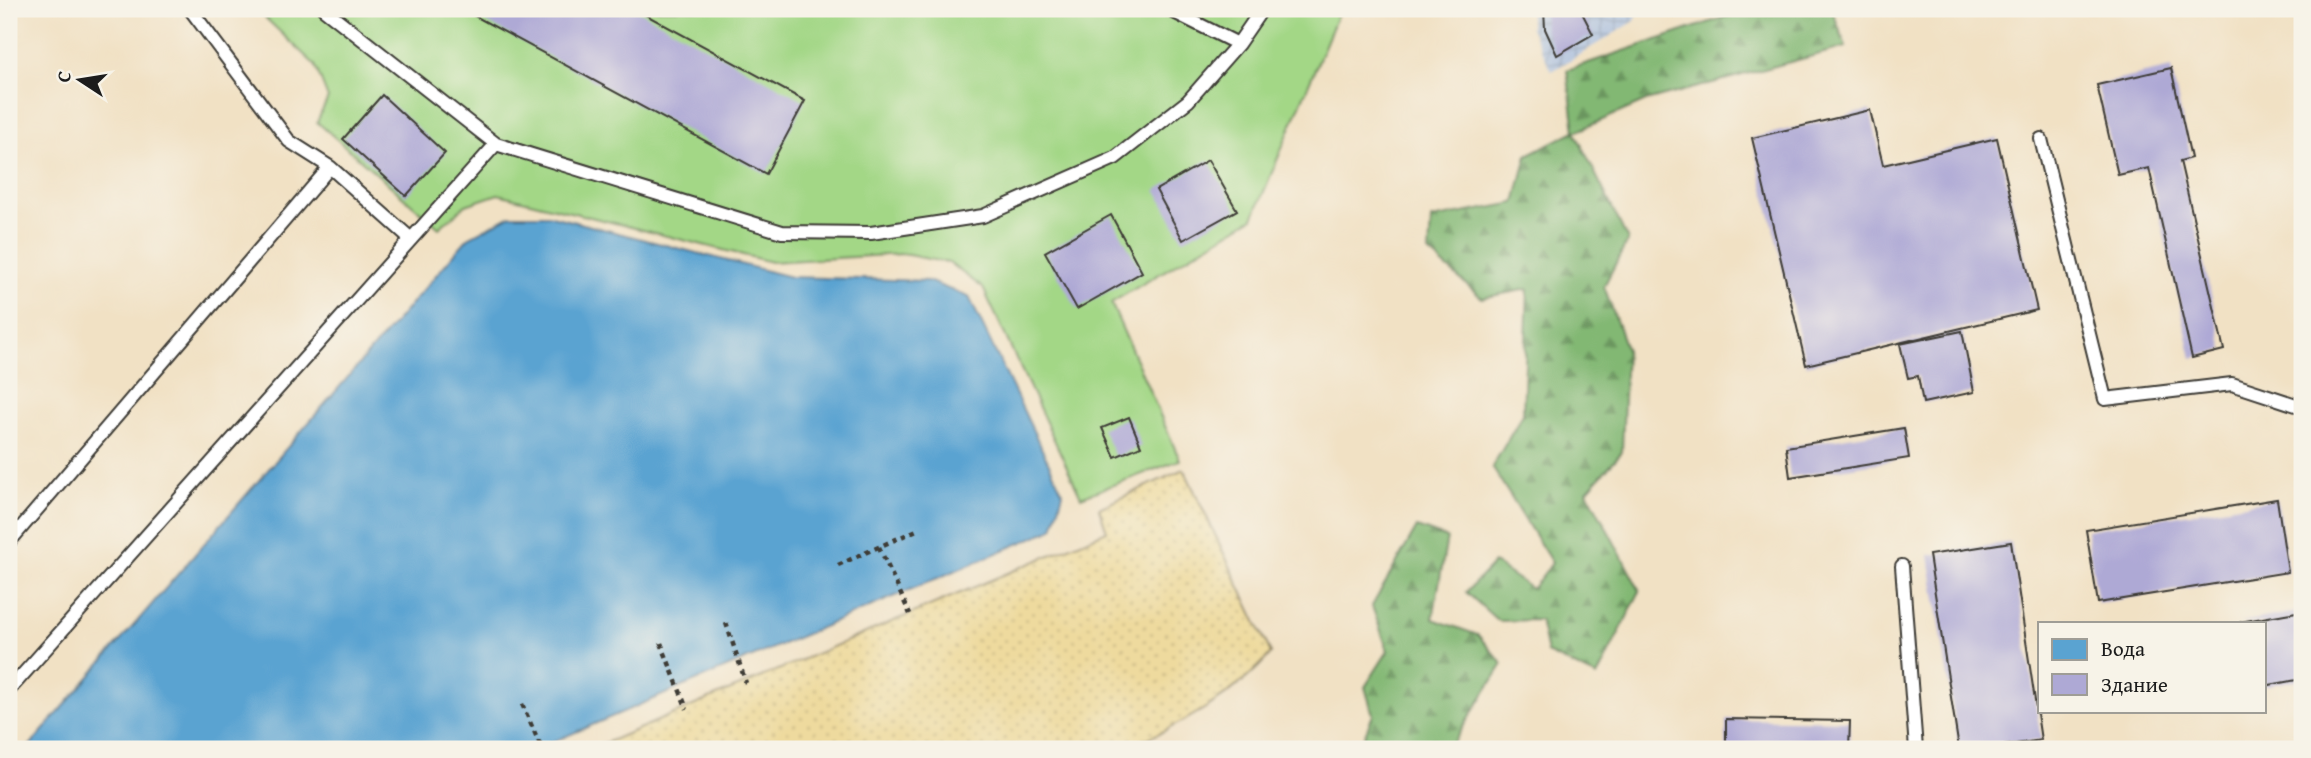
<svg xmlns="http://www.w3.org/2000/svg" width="2311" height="758" font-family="'Gentium Book Plus',serif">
  <defs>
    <pattern id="industrial-grid" width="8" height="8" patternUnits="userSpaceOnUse" patternTransform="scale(1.75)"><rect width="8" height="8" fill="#b6c6de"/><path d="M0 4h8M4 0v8" fill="none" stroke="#9caabe"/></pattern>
    <pattern id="forest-firs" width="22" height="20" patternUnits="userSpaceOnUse" patternTransform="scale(1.75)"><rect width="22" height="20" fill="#82b873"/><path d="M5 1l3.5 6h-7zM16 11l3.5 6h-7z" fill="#6a955e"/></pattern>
    <pattern id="sand-dots" width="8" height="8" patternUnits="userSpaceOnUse" patternTransform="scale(1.75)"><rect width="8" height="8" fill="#eeda9e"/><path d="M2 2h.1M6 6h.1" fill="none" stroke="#ccba88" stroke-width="1.8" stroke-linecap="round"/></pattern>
  </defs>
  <rect width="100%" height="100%" fill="#f7f3e8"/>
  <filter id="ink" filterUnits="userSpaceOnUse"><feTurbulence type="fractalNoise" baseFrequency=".0143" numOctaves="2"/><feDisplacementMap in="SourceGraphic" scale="14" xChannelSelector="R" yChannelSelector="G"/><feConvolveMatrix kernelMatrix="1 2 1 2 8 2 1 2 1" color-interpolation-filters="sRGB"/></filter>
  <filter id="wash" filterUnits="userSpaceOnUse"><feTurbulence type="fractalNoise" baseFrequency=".00686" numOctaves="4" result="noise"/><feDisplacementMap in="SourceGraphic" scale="28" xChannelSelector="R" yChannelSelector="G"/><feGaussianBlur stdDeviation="1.57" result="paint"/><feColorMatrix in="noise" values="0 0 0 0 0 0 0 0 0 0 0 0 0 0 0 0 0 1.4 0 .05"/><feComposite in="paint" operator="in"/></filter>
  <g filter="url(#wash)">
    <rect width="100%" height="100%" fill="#f1e1c4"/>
    <path fill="url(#industrial-grid)" d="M 1530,9 L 1639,9 L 1635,21 L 1552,71 L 1530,28 Z"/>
    <path fill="#a3d786" stroke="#607a51" stroke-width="2" d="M 256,9 L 1340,9 L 1253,218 L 1111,303 L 1180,460 L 1081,497 L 983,288 L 949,263 L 903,254 L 771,262 L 498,194 L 466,205 L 439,228 L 317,122 L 328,98 L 315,65 Z"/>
    <path fill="url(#forest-firs)" stroke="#4f6a48" stroke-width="2" d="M 1749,9 L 1832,9 L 1846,47 L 1646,101 L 1575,132 L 1628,240 L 1604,286 L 1626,348 L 1622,452 L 1587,491 L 1640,591 L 1597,677 L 1547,653 L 1540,620 L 1498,621 L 1466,592 L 1494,563 L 1532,589 L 1552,563 L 1492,467 L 1523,414 L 1528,289 L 1482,298 L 1429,252 L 1431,219 L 1515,203 L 1527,155 L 1575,131 L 1567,70 Z
      M 1417,527 L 1447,538 L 1433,619 L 1478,635 L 1503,664 L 1449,749 L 1359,749 L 1373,715 L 1365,687 L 1388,651 L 1372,606 Z"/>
    <path fill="url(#sand-dots)" stroke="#857b5d" stroke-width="2" d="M 1184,469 L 1271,653 C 1237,695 1172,731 1121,749 L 591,749 L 1107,531 L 1099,508 Z"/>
    <path fill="#5aa3d1" stroke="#3b6076" stroke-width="2" d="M 511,215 L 548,215 L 791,277 L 928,281 L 969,297 L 1063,493 L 1053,529 L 536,749 L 27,749 L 468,238 Z"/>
    <g id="blocks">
      <path fill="#aea9d5" d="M 462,9 L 635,9 L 805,101 L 766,174 Z
        M 1544,9 L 1580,9 L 1593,34 L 1557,55 L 1545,29 Z
        M 2171,68 L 2191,158 L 2180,161 L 2224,350 L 2192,358 L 2149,168 L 2118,175 L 2097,85 Z
        M 382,95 L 445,153 L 406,196 L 343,139 Z
        M 1870,110 L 1883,165 L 1997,138 L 2037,310 L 1806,365 L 1752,138 Z
        M 1208,160 L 1237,210 L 1183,240 L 1156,190 Z
        M 1111,215 L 1142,272 L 1077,309 L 1045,252 Z
        M 1962,331 L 1974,392 L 1923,403 L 1918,376 L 1908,378 L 1900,344 Z
        M 1129,417 L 1141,446 L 1115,457 L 1102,428 Z
        M 1904,428 L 1909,458 L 1790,477 L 1786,447 Z
        M 2277,499 L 2288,572 L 2098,603 L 2086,530 Z
        M 2011,542 L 2041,740 L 1983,749 L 1959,749 L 1929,555 Z
        M 2302,611 L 2302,679 L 2264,686 L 2264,623 L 2240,622 Z
        M 1726,719 L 1850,721 L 1849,749 L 1726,749 Z"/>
    </g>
  </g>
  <g filter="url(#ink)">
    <use href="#blocks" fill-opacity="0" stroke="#3c3a35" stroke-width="2"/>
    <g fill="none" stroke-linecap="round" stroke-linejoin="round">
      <defs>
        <path id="lane" d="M 190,9 L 289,141 L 330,167
          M 324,9 L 496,144 L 782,232 L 871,233 L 983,216 L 1115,158 L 1188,101 L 1238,44 L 1262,9
          M 1168,9 L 1238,44
          M 2041,139 L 2105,399 L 2232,384 L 2302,407
          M 9,542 L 330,167 L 410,238
          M 1902,566 L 1916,749
          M 9,690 L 496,144"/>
      </defs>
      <use href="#lane" stroke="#3c3a35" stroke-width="16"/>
      <path stroke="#3c3a35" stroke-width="4.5" stroke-dasharray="5 5" stroke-linecap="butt" d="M 879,547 L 910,614
        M 838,565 L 919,529
        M 726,623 L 746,683
        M 661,643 L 687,709
        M 522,704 L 542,749"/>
      <use href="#lane" stroke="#fff" stroke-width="12"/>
    </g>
  </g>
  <rect width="2311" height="758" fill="none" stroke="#f7f3e8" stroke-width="35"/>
  <rect x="2038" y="622" width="228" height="91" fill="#f7f3e8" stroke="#9f9d96" stroke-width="2"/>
  <rect x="2052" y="639" width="35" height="21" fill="#5aa3d1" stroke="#9f9d96" stroke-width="2"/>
  <text x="2101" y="656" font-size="21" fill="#1c1c1c">Вода</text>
  <rect x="2052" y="674" width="35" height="21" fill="#aea9d5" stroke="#9f9d96" stroke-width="2"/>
  <text x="2101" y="692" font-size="21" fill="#1c1c1c">Здание</text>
  <g transform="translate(80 80) rotate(282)" stroke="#f7f3e8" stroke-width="5" paint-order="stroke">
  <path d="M0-5L12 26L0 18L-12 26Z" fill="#1c1c1c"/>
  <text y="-10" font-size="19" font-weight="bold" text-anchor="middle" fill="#1c1c1c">С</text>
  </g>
</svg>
